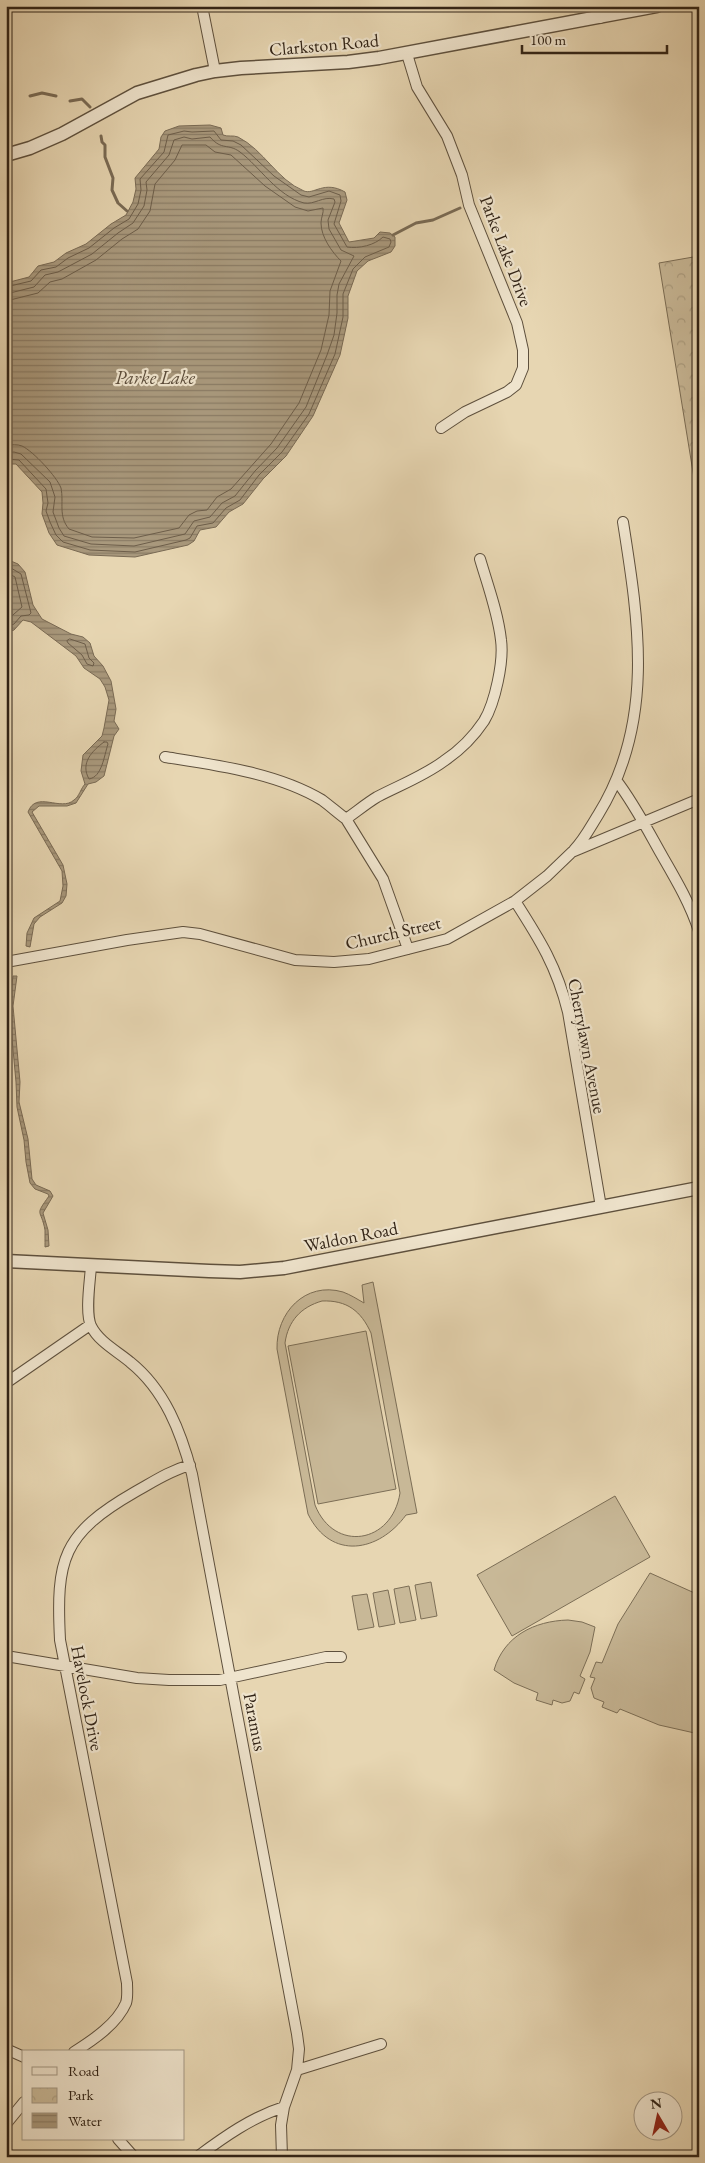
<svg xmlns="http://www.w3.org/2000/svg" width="705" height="2163" font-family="'EB Garamond',serif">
  <defs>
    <pattern id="park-crowns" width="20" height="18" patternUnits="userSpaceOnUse" patternTransform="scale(1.25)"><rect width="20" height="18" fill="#c8b897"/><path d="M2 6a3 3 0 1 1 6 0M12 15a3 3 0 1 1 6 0" fill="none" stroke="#ac9e81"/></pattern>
    <pattern id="water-rules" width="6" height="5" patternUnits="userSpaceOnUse" patternTransform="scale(1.25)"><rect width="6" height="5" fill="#a9997d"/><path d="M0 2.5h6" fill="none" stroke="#8a7c65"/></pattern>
  </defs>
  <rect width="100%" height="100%" fill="#e7d6b2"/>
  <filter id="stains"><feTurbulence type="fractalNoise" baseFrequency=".004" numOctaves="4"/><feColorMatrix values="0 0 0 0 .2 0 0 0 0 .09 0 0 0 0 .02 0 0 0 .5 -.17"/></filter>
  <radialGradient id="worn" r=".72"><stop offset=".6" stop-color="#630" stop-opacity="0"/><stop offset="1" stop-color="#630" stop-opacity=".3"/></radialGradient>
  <path fill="url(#park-crowns)" stroke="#7c6e56" d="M 699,256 L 699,509 L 659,263 Z"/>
  <path fill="#c8b897" stroke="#7c6e56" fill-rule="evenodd" d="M 373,1282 L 417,1513 L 406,1515 C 379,1552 331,1561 308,1514 L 277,1349 C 276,1313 305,1281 343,1292 C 351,1295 357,1299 364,1303 L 362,1285 ZM 322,1301 C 347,1300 361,1311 371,1333 L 400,1493 C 392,1544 334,1553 315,1505 L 285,1343 C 288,1321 301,1307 322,1301 Z
    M 366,1331 L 396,1489 L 318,1504 L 288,1346 Z
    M 615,1496 L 650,1557 L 512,1636 L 477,1575 Z
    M 650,1573 L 699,1595 L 699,1734 L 659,1725 L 620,1709 L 617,1713 L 602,1707 L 604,1702 L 594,1698 L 591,1688 L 595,1678 L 590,1677 L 596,1662 L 602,1663 L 618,1624 Z
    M 431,1582 L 437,1616 L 421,1619 L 415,1585 Z
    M 409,1586 L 416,1620 L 400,1623 L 394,1589 Z
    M 388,1590 L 395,1624 L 379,1627 L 373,1593 Z
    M 367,1594 L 374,1627 L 358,1630 L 352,1596 Z
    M 568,1620 L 582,1622 L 595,1627 L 590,1652 L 580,1676 L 585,1679 L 579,1694 L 574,1692 L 570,1701 L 562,1703 L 553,1700 L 552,1705 L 536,1700 L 538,1693 L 514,1683 L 494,1670 C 504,1636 534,1621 568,1620 Z"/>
  <path fill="url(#water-rules)" stroke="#796a54" d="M 210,125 L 221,128 L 223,135 C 228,137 233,135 238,137 C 264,150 277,180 304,191 C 314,195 324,180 345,192 L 347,200 L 339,223 L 349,242 L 374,238 L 380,232 L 390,233 L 395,237 L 395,246 L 391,252 L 368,261 L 357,271 L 348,296 L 348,318 L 340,355 L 313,416 L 286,456 L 263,479 L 243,504 L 229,512 L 216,527 L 200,530 L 194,541 L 188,545 L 135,557 L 89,555 L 57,545 L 49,533 L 42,514 L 43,503 L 42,492 L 16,464 L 6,464 L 6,283 L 29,277 L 38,266 L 54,262 L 66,253 L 86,244 L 111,224 L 126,215 L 133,202 L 136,189 L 135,178 L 159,149 L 161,137 L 165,131 L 179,126 Z
    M 6,559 L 18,564 L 25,572 L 33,605 L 42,619 L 71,634 L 83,637 L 90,643 L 94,656 L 103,666 L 111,681 L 116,709 L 114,721 L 119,729 L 114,736 L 104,776 L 96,782 L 88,784 L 76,803 L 67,806 L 39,806 L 32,812 L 63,865 L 67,884 L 66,896 L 62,903 L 40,917 L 34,924 L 30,947 L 26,946 L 27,933 L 34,918 L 60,901 L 63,886 L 62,871 L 28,812 C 36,790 61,812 74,800 C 79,797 81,788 85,784 L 81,771 L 83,755 L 102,736 L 104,728 L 109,700 L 105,687 L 100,679 L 84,668 L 76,656 L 31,622 L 23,620 L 14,630 L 6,633 Z
    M 13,976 L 17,976 L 13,1006 L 20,1082 L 19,1102 L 28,1139 L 32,1179 L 36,1185 L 50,1191 L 53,1196 L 43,1213 L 48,1230 L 49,1246 L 45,1247 C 45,1241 45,1235 45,1230 C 41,1208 34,1217 49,1196 L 48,1194 L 35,1189 L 30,1183 L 26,1162 L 24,1140 L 17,1107 L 16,1082 L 9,1006 Z"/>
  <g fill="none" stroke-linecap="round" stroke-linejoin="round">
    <path stroke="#6d5e4a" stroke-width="1" d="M 6,287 L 31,281 L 41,270 L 56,267 L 68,258 L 89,248 L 114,228 L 129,219 L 138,204 L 141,190 L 140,179 L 164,152 L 168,135 L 184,131 L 192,132 L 214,131 L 221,140 L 233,141 L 241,145 L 274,176 L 301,195 L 309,197 L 329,191 L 340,195 L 341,201 L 334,224 L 347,247 C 359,249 375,245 383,237 L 390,239 L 391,242 L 389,247 L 365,257 L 353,269 L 343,294 L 343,317 L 335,354 L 309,414 L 282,452 L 259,475 L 240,500 L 226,508 L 213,523 L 197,526 L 190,538 L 186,540 L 135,552 L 90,550 L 63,542 L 56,535 L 50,522 L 46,511 L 48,503 L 46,489 L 19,460 L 6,459
      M 6,294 L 34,287 L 45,275 L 58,272 L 92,254 L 118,233 L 133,223 L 144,206 L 147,190 L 146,182 L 169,155 L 174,140 L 184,137 L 192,139 L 210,137 C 222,151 228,143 240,152 C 260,167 277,196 304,203 C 314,205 323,196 334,199 L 335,202 L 328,220 L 329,229 L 341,250 L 354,256 L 339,284 L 337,295 L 337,313 L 334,335 L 327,355 L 306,407 L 277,448 L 255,471 L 235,496 L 222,503 L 210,517 L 194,521 L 185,534 L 134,546 L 91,544 L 64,536 L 59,528 L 53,512 L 55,497 L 50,482 L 21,454 L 14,452 L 6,453
      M 6,301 L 38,293 L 50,282 L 62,279 L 96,260 L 122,239 L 138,229 L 150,211 L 155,184 L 175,160 L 182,145 L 206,145 L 215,152 L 231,155 L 265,186 L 295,207 L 308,211 L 323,208 C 324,213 321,217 321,223 C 321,237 332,252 341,261 L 330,291 L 329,315 L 321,350 L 299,403 L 271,444 L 231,489 L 217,497 L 207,510 L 197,511 L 189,515 L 179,528 L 134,538 L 92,537 L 69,529 C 58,516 64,503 61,488 C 57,477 33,451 22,446 C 17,444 12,445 6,445
      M 6,565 L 21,574 L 31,613 L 29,615 L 21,616 L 14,624 L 6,627
      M 6,572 L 15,577 L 22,607 L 6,621
      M 70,639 L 85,644 L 89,658 L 94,663 L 93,666 L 87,664 L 82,655 L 68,643 L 67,641 Z
      M 104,742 L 107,742 L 108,744 C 104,756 102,777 89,779 C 80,763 92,751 104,742 Z"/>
    <path stroke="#796a54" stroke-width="3" d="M 30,96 L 42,93 L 56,96
      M 70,101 L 82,99 L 90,107
      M 101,136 L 102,142 L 105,145 L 105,157 L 113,178 L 112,190 L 118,203 L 127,211
      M 393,235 L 416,223 L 433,220 L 460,208"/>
    <defs>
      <path id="minor" d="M 202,6 L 215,71
        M 598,6 L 600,18
        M 407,54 L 417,87 L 447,136 L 462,175 L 469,205 L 517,323 L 523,350 L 523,368 L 516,385 L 507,392 L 465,412 L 441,428
        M 165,757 C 216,765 277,773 322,800 C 330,806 338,813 346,819 C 356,812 367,803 377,797 C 400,785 424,776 444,761 C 459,751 474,736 484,721 C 495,703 504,661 501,640 C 498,613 488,586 480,559
        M 616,780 C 633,802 646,827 660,852 C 675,878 690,903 699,931
        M 346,819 L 383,879 L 408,949
        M 574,850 C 584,840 591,826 598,815 C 655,723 639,623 623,522
        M 515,901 C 540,940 557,967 568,1012 L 601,1207
        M 6,962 L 127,940 L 183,932 L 200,934 L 295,960 L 334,962 L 369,959 L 447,939 L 515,901 L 547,876 L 572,852 L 699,799
        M 91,1266 C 90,1282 85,1312 91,1326 C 99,1342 117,1351 130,1362 C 165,1390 181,1432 192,1474 L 297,2034 L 299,2049 L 297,2070 L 284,2107 L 281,2125 L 282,2157
        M 6,1383 L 90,1325
        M 6,1656 L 137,1678 L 169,1680 L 220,1680 L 326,1657 L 341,1657
        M 6,2049 L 24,2057
        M 74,2052 C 93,2040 117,2024 126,2003 C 128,1997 127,1989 127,1983 L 60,1640 C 56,1559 62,1534 135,1492 C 153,1482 169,1471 190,1465
        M 297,2070 L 381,2044
        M 6,2124 L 24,2102
        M 118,2139 L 134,2157
        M 197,2157 C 224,2137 252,2117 284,2107"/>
      <path id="tertiary" d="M 6,155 L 30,148 L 62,134 L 137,93 L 196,75 L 215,71 L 241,68 L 348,62 L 379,58 L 657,6
        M 6,1261 L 209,1271 L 240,1272 L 284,1268 L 699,1188"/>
    </defs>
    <use href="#minor" stroke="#5e503d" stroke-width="12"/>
    <use href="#tertiary" stroke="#5e503d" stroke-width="15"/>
    <use href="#minor" stroke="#efe4cd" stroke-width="10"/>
    <use href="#tertiary" stroke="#efe4cd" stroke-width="12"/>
  </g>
  <g text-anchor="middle" stroke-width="4.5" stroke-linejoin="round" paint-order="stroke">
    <g font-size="18" fill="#312316" stroke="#efe4cd">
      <text transform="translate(324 45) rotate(-5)" y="6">Clarkston Road</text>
      <text transform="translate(506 251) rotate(69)" y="6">Parke Lake Drive</text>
      <text transform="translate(393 933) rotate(-13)" y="6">Church Street</text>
      <text transform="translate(587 1046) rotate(79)" y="6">Cherrylawn Avenue</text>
      <text transform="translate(351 1237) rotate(-11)" y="6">Waldon Road</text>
      <text transform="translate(87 1698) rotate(79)" y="6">Havelock Drive</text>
      <text transform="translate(255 1722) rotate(79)" y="6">Paramus</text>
    </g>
    <g font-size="19" font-style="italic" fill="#5b4c3a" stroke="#efe4cd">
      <text x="155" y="384">Parke Lake</text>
    </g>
  </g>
  <rect width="705" height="2163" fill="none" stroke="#e7d6b2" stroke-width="25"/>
  <rect x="8" y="8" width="690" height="2148" fill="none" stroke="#312316" stroke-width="2.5"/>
  <rect x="12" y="12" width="680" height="2138" fill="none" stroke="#312316"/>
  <rect x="22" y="2050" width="162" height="90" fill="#efe4cd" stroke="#a39784"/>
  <rect x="32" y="2067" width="25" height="8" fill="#efe4cd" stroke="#a39784"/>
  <text x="68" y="2076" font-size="15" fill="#312316">Road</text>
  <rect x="32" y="2088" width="25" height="15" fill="url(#park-crowns)" stroke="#a39784"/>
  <text x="68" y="2100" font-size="15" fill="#312316">Park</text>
  <rect x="32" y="2113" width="25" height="15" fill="url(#water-rules)" stroke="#a39784"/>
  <text x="68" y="2126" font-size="15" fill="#312316">Water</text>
  <g transform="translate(658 2116) rotate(351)"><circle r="24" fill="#efe4cd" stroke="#a39784"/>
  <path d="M0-4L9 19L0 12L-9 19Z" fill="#8f2418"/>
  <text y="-8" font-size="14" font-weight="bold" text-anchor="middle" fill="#312316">N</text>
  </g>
  <path d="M522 45v8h145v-8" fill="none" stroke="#312316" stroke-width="2.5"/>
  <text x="530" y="45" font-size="15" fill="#312316" stroke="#efe4cd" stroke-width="4" paint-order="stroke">100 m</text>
  <rect width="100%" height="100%" filter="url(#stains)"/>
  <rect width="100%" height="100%" fill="url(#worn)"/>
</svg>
